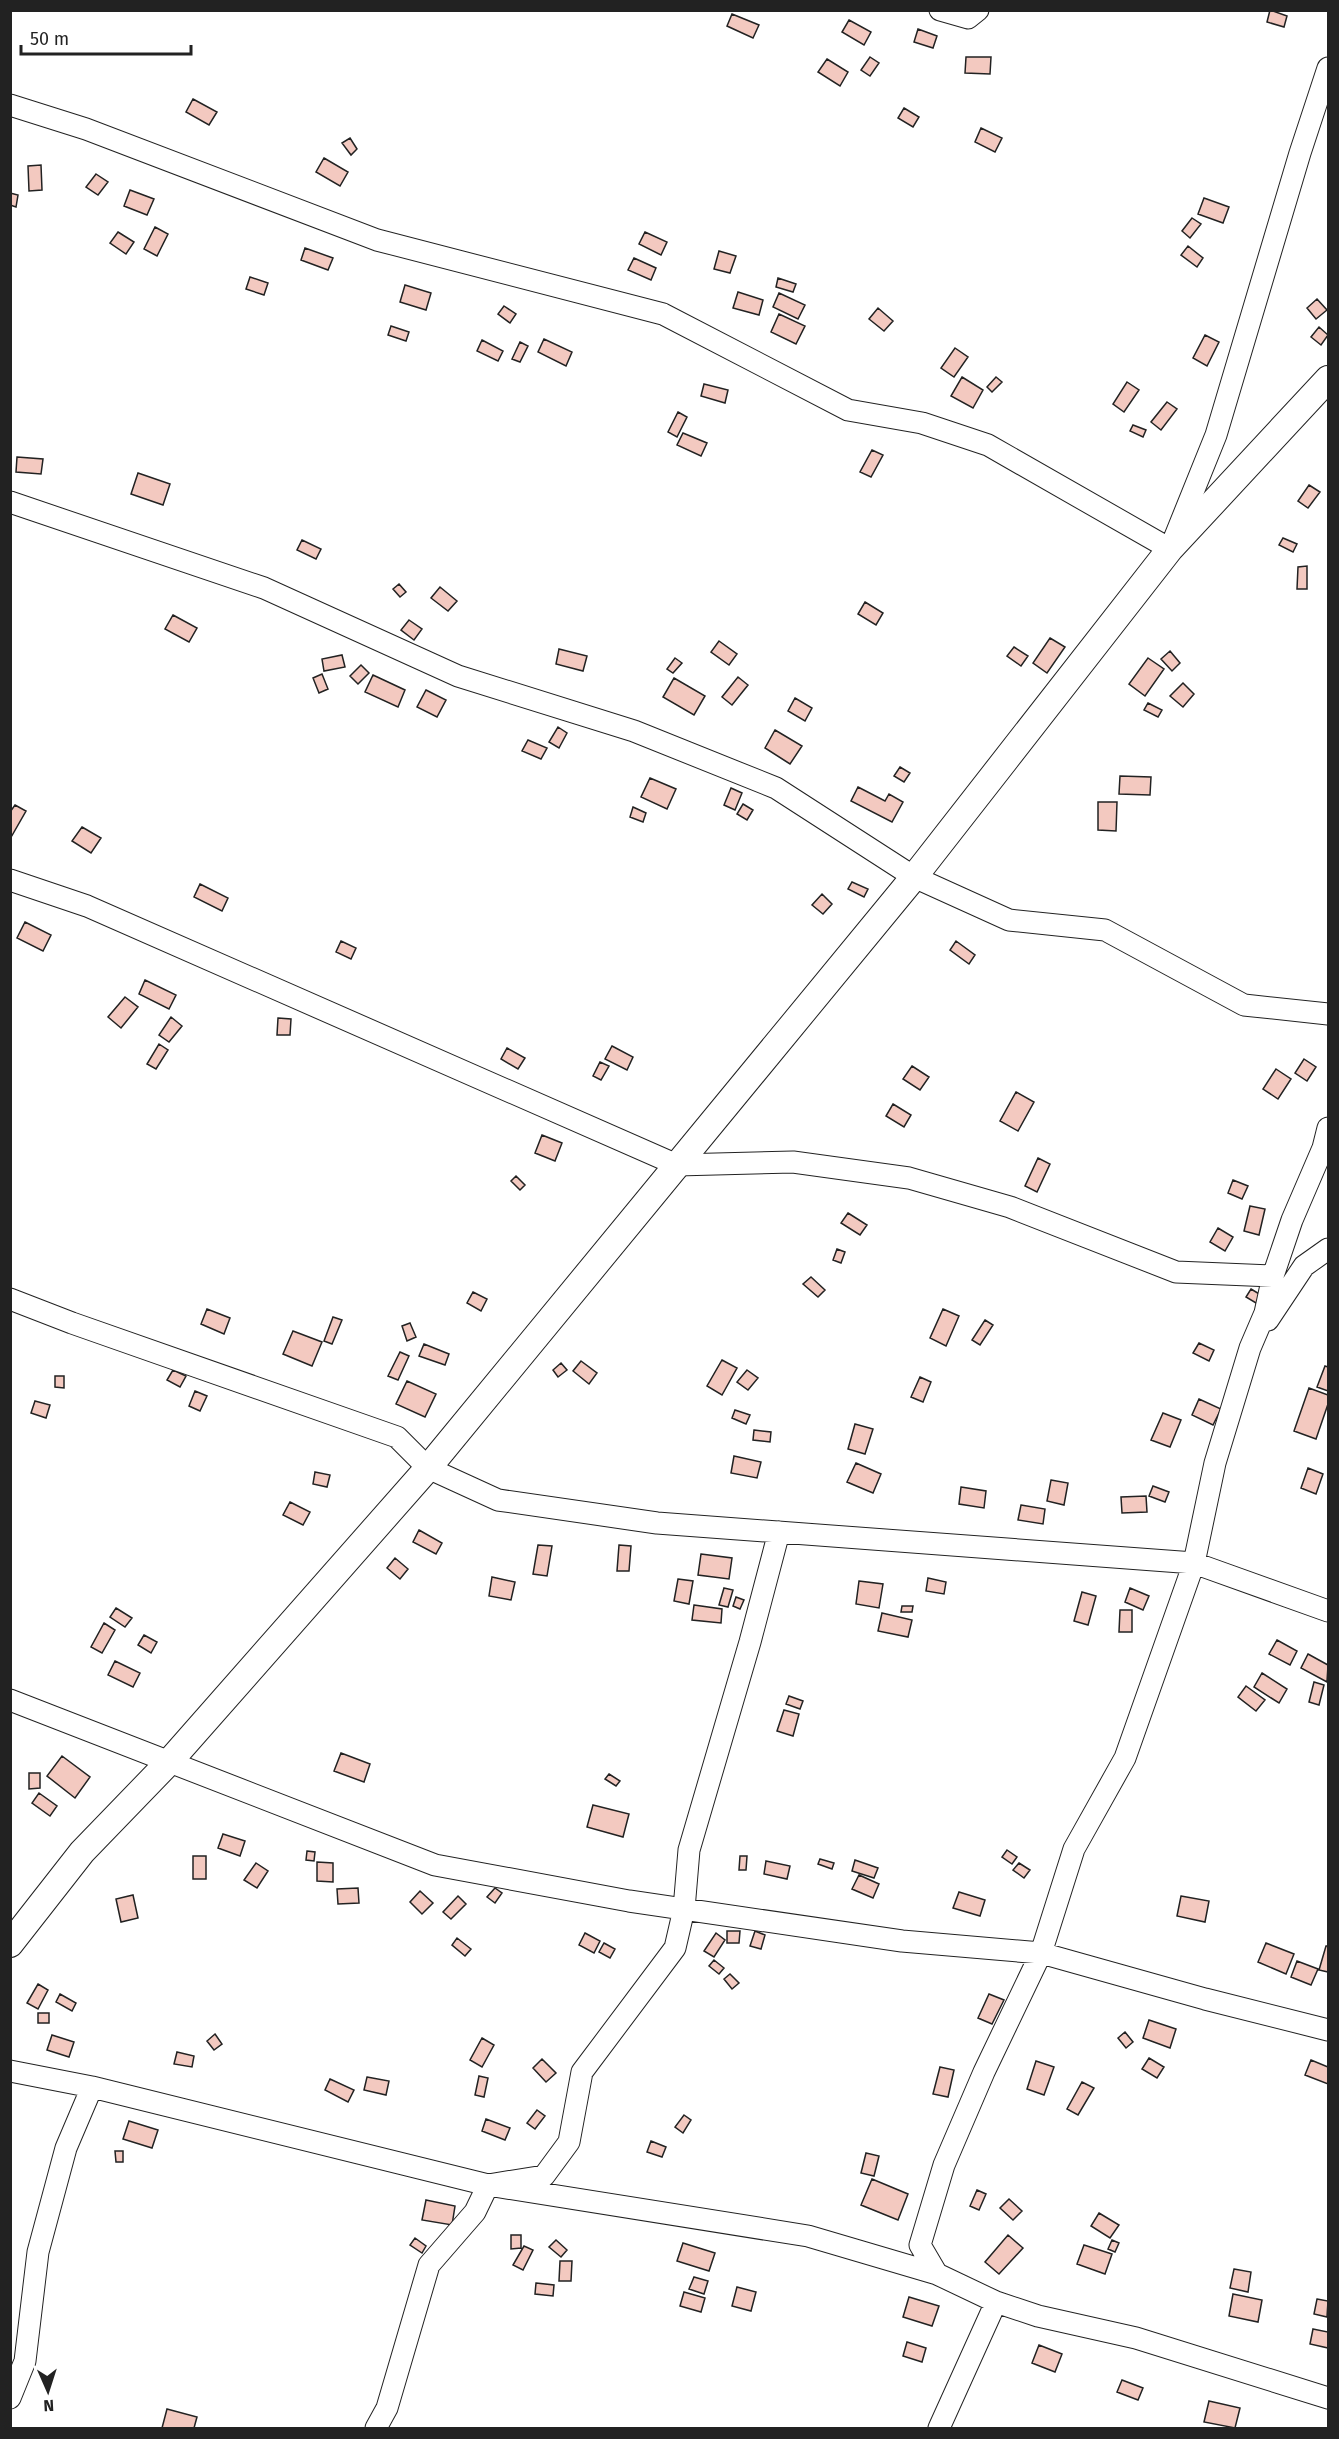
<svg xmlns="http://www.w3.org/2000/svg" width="1339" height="2439" font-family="'Fira Sans',sans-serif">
  <rect width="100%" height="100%" fill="#fff"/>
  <path fill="#f3c9c0" stroke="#222" stroke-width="1.5" d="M 1270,10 L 1287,16 L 1284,27 L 1267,22 Z
    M 732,14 L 759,25 L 753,38 L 727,26 Z
    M 849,20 L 871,32 L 864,45 L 842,32 Z
    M 918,29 L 937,36 L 933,48 L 914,42 Z
    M 870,57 L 879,63 L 870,76 L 861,70 Z
    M 966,57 L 991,57 L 990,74 L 965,73 Z
    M 827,59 L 848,72 L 840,86 L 818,72 Z
    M 193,99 L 217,112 L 209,125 L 186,112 Z
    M 904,108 L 919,117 L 913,127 L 898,118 Z
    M 981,128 L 1002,138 L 995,152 L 975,142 Z
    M 350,138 L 357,149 L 351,155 L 342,143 Z
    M 324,158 L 348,172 L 340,186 L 316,172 Z
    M 41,165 L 42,190 L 29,191 L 28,166 Z
    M 96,174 L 108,182 L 98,195 L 86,187 Z
    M 130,190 L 154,199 L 147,215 L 124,206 Z
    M 10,193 L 18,195 L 16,207 L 10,205 Z
    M 1204,198 L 1229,207 L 1223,223 L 1198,214 Z
    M 1192,218 L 1201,224 L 1190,238 L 1182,231 Z
    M 155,227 L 168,234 L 157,256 L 144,249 Z
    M 118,232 L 134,242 L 126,254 L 110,243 Z
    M 645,232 L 667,242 L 661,255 L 639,244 Z
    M 1188,246 L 1203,258 L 1197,267 L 1181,255 Z
    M 305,248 L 333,258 L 328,270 L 301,260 Z
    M 719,251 L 736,256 L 730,273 L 714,269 Z
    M 634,258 L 656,268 L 651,280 L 628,270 Z
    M 250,277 L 268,283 L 264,295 L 246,289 Z
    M 778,278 L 796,284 L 793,292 L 776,287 Z
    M 405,285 L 431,293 L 426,310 L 400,302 Z
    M 738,292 L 763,300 L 759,315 L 733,308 Z
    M 779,293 L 805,305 L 798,319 L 773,307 Z
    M 1317,299 L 1327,310 L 1316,319 L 1307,308 Z
    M 504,306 L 516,314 L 510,323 L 498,314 Z
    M 878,308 L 893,321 L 884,331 L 869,319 Z
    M 779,314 L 805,326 L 796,344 L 771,332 Z
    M 391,326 L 409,332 L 406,341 L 388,335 Z
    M 1319,327 L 1328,335 L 1321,345 L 1311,337 Z
    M 1205,335 L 1219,342 L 1207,366 L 1193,358 Z
    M 544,339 L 572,352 L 566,366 L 538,352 Z
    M 482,340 L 503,351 L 498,361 L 477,351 Z
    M 520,342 L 528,346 L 520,362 L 512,359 Z
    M 955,348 L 968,357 L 954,377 L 941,368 Z
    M 962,377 L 983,390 L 973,408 L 951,396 Z
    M 996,377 L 1002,382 L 992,392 L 987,387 Z
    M 1127,382 L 1139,390 L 1124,412 L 1113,404 Z
    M 704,384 L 728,390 L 725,403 L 701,396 Z
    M 1167,402 L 1177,409 L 1161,430 L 1151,422 Z
    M 678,412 L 687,417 L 677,437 L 668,432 Z
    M 1133,425 L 1146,430 L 1143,437 L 1130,431 Z
    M 683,433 L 707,443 L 701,456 L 677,445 Z
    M 872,450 L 883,455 L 871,477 L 860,472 Z
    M 17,457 L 43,459 L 41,474 L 16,472 Z
    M 138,473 L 170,484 L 163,505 L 131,494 Z
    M 1309,485 L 1320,492 L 1308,508 L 1298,501 Z
    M 1283,538 L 1297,544 L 1293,552 L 1279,545 Z
    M 302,540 L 321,549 L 316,559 L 297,550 Z
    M 1307,566 L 1307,589 L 1297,589 L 1298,567 Z
    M 399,584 L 406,592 L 400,597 L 393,589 Z
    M 440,587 L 457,601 L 448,611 L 431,598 Z
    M 865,602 L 883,613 L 876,625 L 858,614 Z
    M 173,615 L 197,628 L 189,642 L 165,629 Z
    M 409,620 L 422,629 L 414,640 L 401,630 Z
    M 1050,638 L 1065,647 L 1047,673 L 1033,663 Z
    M 719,641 L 737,654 L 729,665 L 711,652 Z
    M 1014,647 L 1028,656 L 1021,666 L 1007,656 Z
    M 559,649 L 587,656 L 583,671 L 556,664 Z
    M 1170,651 L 1180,663 L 1172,671 L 1161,659 Z
    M 342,655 L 345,667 L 324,671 L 322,659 Z
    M 675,658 L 682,663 L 673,673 L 667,669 Z
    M 1148,658 L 1164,669 L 1145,696 L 1129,684 Z
    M 361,665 L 369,673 L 358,684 L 350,676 Z
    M 322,674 L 328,689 L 319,693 L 313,678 Z
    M 373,675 L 405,690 L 398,707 L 365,692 Z
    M 738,677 L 748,685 L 732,705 L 722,697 Z
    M 674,678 L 705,696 L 694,715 L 663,697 Z
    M 1183,683 L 1194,694 L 1183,707 L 1170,696 Z
    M 426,690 L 446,700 L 437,717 L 417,707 Z
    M 795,698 L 812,708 L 805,721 L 788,711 Z
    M 1148,703 L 1162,710 L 1158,717 L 1144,710 Z
    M 558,727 L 567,733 L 559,748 L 549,742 Z
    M 775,730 L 802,746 L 790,764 L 765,748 Z
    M 528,740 L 547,748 L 541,759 L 522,751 Z
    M 900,767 L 910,773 L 904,782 L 894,776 Z
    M 1120,776 L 1151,777 L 1150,795 L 1119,794 Z
    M 650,778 L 676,789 L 667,809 L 641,797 Z
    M 858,787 L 885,801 L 889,794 L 903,802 L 892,822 L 851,801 Z
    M 731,788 L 742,793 L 735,810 L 724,805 Z
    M 1098,802 L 1117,802 L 1116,831 L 1098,830 Z
    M 743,804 L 753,810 L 747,820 L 737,814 Z
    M 15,805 L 26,811 L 10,839 L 10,812 Z
    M 633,807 L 646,813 L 643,822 L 630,817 Z
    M 82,827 L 101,838 L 91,853 L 72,841 Z
    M 852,882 L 868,889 L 864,897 L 848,889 Z
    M 200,884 L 228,898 L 222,911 L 194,897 Z
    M 822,894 L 832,904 L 823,914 L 812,905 Z
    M 25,922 L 51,935 L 43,951 L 17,938 Z
    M 341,941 L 356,948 L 351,959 L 336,952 Z
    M 956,941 L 975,955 L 969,964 L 950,950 Z
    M 145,980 L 176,995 L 169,1009 L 139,994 Z
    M 125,997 L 138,1007 L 121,1028 L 108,1017 Z
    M 171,1017 L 182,1026 L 169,1042 L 159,1035 Z
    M 278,1018 L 291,1019 L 290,1035 L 277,1035 Z
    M 159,1044 L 168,1050 L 156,1069 L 147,1064 Z
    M 612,1046 L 633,1057 L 627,1070 L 605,1059 Z
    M 507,1048 L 525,1058 L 518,1069 L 501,1059 Z
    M 1304,1059 L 1316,1067 L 1307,1081 L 1295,1073 Z
    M 600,1062 L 609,1066 L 601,1080 L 593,1076 Z
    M 912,1066 L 929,1077 L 920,1090 L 903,1079 Z
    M 1276,1069 L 1291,1079 L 1278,1099 L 1263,1089 Z
    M 1016,1092 L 1034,1102 L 1018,1131 L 1000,1121 Z
    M 893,1104 L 911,1115 L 904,1127 L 886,1116 Z
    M 542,1135 L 562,1143 L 555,1161 L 535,1153 Z
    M 1038,1158 L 1050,1164 L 1037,1192 L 1025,1186 Z
    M 516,1176 L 525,1185 L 520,1190 L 511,1181 Z
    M 1233,1180 L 1248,1186 L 1242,1199 L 1228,1193 Z
    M 1250,1206 L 1265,1209 L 1259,1235 L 1244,1231 Z
    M 848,1213 L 867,1225 L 860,1235 L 841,1223 Z
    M 1218,1228 L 1233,1237 L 1225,1251 L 1210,1242 Z
    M 837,1249 L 845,1252 L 841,1263 L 833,1260 Z
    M 811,1277 L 825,1290 L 818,1297 L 803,1284 Z
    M 1251,1289 L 1266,1298 L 1261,1306 L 1246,1297 Z
    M 473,1292 L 487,1299 L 481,1311 L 467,1303 Z
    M 207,1309 L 230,1318 L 224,1334 L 201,1324 Z
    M 943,1309 L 959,1316 L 946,1346 L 930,1338 Z
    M 333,1317 L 342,1320 L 332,1344 L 324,1341 Z
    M 985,1320 L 993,1325 L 980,1345 L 972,1340 Z
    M 410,1323 L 416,1337 L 407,1341 L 402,1326 Z
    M 293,1331 L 322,1342 L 312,1366 L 283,1354 Z
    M 1199,1343 L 1214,1350 L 1209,1361 L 1193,1353 Z
    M 424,1344 L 449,1354 L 445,1365 L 419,1356 Z
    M 400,1352 L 409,1356 L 398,1380 L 388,1376 Z
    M 722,1360 L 737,1368 L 722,1395 L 707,1386 Z
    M 581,1361 L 597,1373 L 589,1384 L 573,1371 Z
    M 561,1363 L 567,1370 L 558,1377 L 553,1370 Z
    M 1325,1366 L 1328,1367 L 1328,1391 L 1317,1387 Z
    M 173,1370 L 186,1376 L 180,1387 L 167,1380 Z
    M 747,1370 L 758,1378 L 748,1390 L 737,1382 Z
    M 55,1376 L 64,1376 L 64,1388 L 55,1387 Z
    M 920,1377 L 931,1382 L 923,1402 L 911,1397 Z
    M 407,1381 L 436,1394 L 425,1417 L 396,1404 Z
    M 1309,1388 L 1328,1395 L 1328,1404 L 1316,1439 L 1294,1431 Z
    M 195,1391 L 207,1396 L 200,1411 L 189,1406 Z
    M 1199,1399 L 1221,1409 L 1213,1425 L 1192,1415 Z
    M 35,1401 L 50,1405 L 46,1418 L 31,1413 Z
    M 735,1410 L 750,1415 L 746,1424 L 732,1418 Z
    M 1163,1413 L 1181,1420 L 1170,1447 L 1151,1440 Z
    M 855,1424 L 873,1429 L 865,1454 L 848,1449 Z
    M 754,1430 L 771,1432 L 770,1442 L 753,1440 Z
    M 734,1456 L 761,1462 L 757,1478 L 731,1473 Z
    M 856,1463 L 881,1474 L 873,1493 L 847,1482 Z
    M 1308,1468 L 1323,1474 L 1316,1494 L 1301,1488 Z
    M 315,1472 L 330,1475 L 327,1487 L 313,1484 Z
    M 1051,1480 L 1068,1483 L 1064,1505 L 1047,1501 Z
    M 1153,1486 L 1169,1492 L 1165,1502 L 1149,1496 Z
    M 961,1487 L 986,1491 L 984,1508 L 959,1504 Z
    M 1146,1496 L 1147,1512 L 1122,1513 L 1121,1497 Z
    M 290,1502 L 310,1512 L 303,1525 L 283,1515 Z
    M 1021,1505 L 1045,1509 L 1043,1524 L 1018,1520 Z
    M 419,1530 L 442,1543 L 436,1554 L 413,1542 Z
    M 538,1545 L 552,1546 L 547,1576 L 533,1574 Z
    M 619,1545 L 631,1546 L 629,1571 L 617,1571 Z
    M 701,1554 L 732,1558 L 729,1579 L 698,1575 Z
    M 395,1558 L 408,1569 L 400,1579 L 387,1568 Z
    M 492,1577 L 515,1582 L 511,1600 L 489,1596 Z
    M 928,1578 L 946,1582 L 944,1594 L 926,1591 Z
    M 678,1579 L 693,1581 L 689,1604 L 674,1601 Z
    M 859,1581 L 883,1584 L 879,1608 L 856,1604 Z
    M 724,1588 L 733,1590 L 728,1607 L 719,1605 Z
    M 1130,1588 L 1149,1596 L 1143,1610 L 1125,1602 Z
    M 1082,1592 L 1096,1596 L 1088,1625 L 1074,1621 Z
    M 736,1597 L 744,1600 L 740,1609 L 733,1606 Z
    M 694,1605 L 722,1609 L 721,1623 L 692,1620 Z
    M 902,1606 L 913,1606 L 912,1612 L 901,1612 Z
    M 116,1608 L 132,1618 L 125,1627 L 110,1617 Z
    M 1120,1610 L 1132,1610 L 1132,1632 L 1119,1632 Z
    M 882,1613 L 912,1620 L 908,1637 L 878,1631 Z
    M 104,1623 L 115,1630 L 102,1653 L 91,1647 Z
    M 144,1635 L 157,1642 L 151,1653 L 138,1645 Z
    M 1277,1640 L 1297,1651 L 1290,1665 L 1269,1654 Z
    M 1308,1654 L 1328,1665 L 1327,1682 L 1301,1668 Z
    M 115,1661 L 140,1673 L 133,1687 L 108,1675 Z
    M 1262,1673 L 1287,1689 L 1279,1703 L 1254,1687 Z
    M 1314,1682 L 1324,1685 L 1319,1705 L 1309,1702 Z
    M 1246,1686 L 1265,1700 L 1256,1711 L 1238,1697 Z
    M 789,1696 L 803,1701 L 800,1709 L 786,1704 Z
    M 784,1710 L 799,1714 L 793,1736 L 777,1731 Z
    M 341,1753 L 370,1764 L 364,1782 L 334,1771 Z
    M 62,1756 L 90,1777 L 75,1798 L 47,1776 Z
    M 29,1773 L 40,1773 L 40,1788 L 29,1789 Z
    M 609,1774 L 620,1781 L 616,1786 L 605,1779 Z
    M 39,1793 L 57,1806 L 50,1816 L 32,1803 Z
    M 593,1805 L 629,1814 L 623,1837 L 587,1827 Z
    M 223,1834 L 245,1841 L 240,1856 L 218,1848 Z
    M 1007,1850 L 1017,1857 L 1012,1864 L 1002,1857 Z
    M 307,1851 L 315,1852 L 314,1861 L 306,1860 Z
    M 193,1856 L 206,1856 L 206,1879 L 193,1879 Z
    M 740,1856 L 747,1856 L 746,1870 L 739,1870 Z
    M 820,1859 L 834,1863 L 832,1869 L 818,1864 Z
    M 855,1860 L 878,1868 L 874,1878 L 852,1871 Z
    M 766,1861 L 790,1866 L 787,1879 L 764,1874 Z
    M 317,1862 L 333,1863 L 333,1882 L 317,1881 Z
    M 256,1863 L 268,1871 L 257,1888 L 244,1880 Z
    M 1019,1863 L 1030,1870 L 1024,1878 L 1013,1870 Z
    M 859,1875 L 879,1884 L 873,1898 L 852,1889 Z
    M 358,1888 L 359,1903 L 338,1904 L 337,1889 Z
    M 495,1888 L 502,1893 L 495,1903 L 487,1897 Z
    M 420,1891 L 433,1903 L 422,1914 L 410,1902 Z
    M 959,1892 L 985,1900 L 980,1916 L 953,1908 Z
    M 133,1895 L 138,1918 L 121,1922 L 116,1899 Z
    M 458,1896 L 466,1904 L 451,1919 L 443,1912 Z
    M 1181,1896 L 1209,1901 L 1205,1922 L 1177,1916 Z
    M 727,1931 L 740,1931 L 739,1943 L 727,1943 Z
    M 755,1931 L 765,1935 L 761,1949 L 750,1946 Z
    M 585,1933 L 600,1941 L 594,1953 L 579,1945 Z
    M 716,1933 L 725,1940 L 714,1957 L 704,1951 Z
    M 457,1938 L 471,1949 L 465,1956 L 452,1945 Z
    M 604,1943 L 615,1949 L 610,1958 L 599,1952 Z
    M 1266,1943 L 1294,1954 L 1286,1974 L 1258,1962 Z
    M 1326,1946 L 1328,1946 L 1328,1972 L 1319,1970 Z
    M 714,1960 L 724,1968 L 719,1974 L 709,1966 Z
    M 1297,1961 L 1318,1969 L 1311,1985 L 1291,1977 Z
    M 730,1974 L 739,1983 L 732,1989 L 724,1979 Z
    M 38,1984 L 48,1990 L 38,2009 L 27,2003 Z
    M 60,1994 L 76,2003 L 72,2011 L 56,2002 Z
    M 989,1994 L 1004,2000 L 992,2024 L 978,2018 Z
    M 38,2013 L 49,2013 L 49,2023 L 38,2023 Z
    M 1149,2020 L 1176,2029 L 1170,2048 L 1143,2038 Z
    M 1125,2032 L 1133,2042 L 1126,2048 L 1118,2038 Z
    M 215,2034 L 222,2044 L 214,2050 L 207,2041 Z
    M 52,2035 L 74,2042 L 69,2057 L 47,2050 Z
    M 482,2038 L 494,2045 L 482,2067 L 470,2060 Z
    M 177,2052 L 194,2056 L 192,2067 L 174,2064 Z
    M 1149,2058 L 1164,2067 L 1157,2078 L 1142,2069 Z
    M 542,2059 L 556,2073 L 546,2082 L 533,2068 Z
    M 1311,2060 L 1328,2067 L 1328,2084 L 1305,2075 Z
    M 1036,2061 L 1054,2067 L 1044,2095 L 1027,2089 Z
    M 940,2067 L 954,2070 L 948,2097 L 933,2094 Z
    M 479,2076 L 488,2078 L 484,2097 L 475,2095 Z
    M 367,2077 L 389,2081 L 386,2095 L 364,2090 Z
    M 330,2079 L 354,2090 L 348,2102 L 325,2090 Z
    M 1082,2082 L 1094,2088 L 1078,2115 L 1067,2109 Z
    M 537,2110 L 545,2116 L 535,2129 L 527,2123 Z
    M 684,2115 L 691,2120 L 683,2133 L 675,2127 Z
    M 486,2119 L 510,2128 L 505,2140 L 482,2131 Z
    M 129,2121 L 158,2130 L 152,2148 L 123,2139 Z
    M 651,2141 L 666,2147 L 662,2157 L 647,2152 Z
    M 115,2151 L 123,2151 L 123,2162 L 116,2162 Z
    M 866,2153 L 879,2156 L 874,2176 L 861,2173 Z
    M 872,2179 L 908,2194 L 898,2220 L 861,2205 Z
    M 977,2190 L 986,2194 L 979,2210 L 970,2206 Z
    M 1009,2199 L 1022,2211 L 1013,2220 L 1000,2208 Z
    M 426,2200 L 455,2206 L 452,2225 L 422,2220 Z
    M 1099,2213 L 1119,2225 L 1110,2238 L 1091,2226 Z
    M 511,2235 L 521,2235 L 521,2248 L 511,2249 Z
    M 1008,2235 L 1023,2248 L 999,2274 L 985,2262 Z
    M 415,2238 L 426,2246 L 422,2253 L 410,2245 Z
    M 556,2240 L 567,2250 L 561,2257 L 549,2247 Z
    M 1112,2240 L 1119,2243 L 1115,2252 L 1108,2249 Z
    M 683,2243 L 715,2253 L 709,2271 L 677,2261 Z
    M 1084,2245 L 1112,2254 L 1105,2274 L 1077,2264 Z
    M 524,2246 L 533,2250 L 523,2270 L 513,2265 Z
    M 560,2261 L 572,2261 L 571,2281 L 559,2281 Z
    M 1234,2269 L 1251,2272 L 1248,2292 L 1230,2288 Z
    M 694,2277 L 708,2281 L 704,2294 L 689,2289 Z
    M 536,2283 L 554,2285 L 553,2296 L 535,2294 Z
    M 737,2287 L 756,2292 L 751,2311 L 732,2306 Z
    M 684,2292 L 705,2298 L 701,2312 L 680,2306 Z
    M 1233,2294 L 1262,2300 L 1258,2322 L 1229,2316 Z
    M 909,2297 L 939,2306 L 932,2326 L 903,2317 Z
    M 1317,2299 L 1328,2301 L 1327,2317 L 1314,2314 Z
    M 1313,2329 L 1328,2332 L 1328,2348 L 1310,2344 Z
    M 907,2342 L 926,2348 L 922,2362 L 903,2356 Z
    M 1039,2345 L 1062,2354 L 1055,2372 L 1032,2363 Z
    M 1122,2380 L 1143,2388 L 1138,2400 L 1117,2392 Z
    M 1209,2401 L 1240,2408 L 1235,2428 L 1204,2422 Z
    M 167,2409 L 197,2417 L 194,2428 L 162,2428 Z"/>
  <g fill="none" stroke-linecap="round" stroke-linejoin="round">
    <defs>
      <path id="minor" d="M 940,10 L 968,18 L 978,10
        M 10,105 L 86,129 L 377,240 L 663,314 L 848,410 L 922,423 L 988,445 L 1170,549 L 1216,435 L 1300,153 L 1328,68
        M 10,502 L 264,588 L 458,676 L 634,731 L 776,788 L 914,877 L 1009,920 L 1105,930 L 1244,1005 L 1328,1014
        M 10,880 L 87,906 L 677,1165 L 793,1162 L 909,1178 L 1010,1207 L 1176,1272 L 1273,1276
        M 10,1299 L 72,1323 L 397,1437 L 428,1468 L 498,1500 L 657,1523 L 1194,1563 L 1328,1611
        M 1268,1320 L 1304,1266 L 1328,1249
        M 10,1700 L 435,1865 L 629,1901 L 902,1941 L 1041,1953 L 1205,1999 L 1328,2030
        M 10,2071 L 92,2087 L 488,2185 L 808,2236 L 937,2274 L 996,2302 L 1038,2316 L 1136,2338 L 1328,2398
        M 937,2274 L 920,2245 L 944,2165 L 984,2072 L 1041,1953 L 1074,1849 L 1125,1758 L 1194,1563 L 1215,1463 L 1250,1348 L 1265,1313 L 1273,1276 L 1292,1220 L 1323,1148 L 1328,1128
        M 10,2398 L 25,2361 L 38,2252 L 66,2148 L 92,2087
        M 376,2428 L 387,2408 L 429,2265 L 475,2212 L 488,2185 L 544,2176 L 569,2142 L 582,2072 L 675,1948 L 684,1909 L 689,1850 L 750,1642 L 779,1532
        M 939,2428 L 996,2302"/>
      <path id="tertiary" d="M 10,1944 L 82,1852 L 169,1762 L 428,1468 L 914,877 L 1170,549 L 1328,379"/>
    </defs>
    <use href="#minor" stroke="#222" stroke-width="23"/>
    <use href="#tertiary" stroke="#222" stroke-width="28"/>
    <use href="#minor" stroke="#fff" stroke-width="21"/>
    <use href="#tertiary" stroke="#fff" stroke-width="26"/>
  </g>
  <rect width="1339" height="2439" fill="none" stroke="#222222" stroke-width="24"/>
  <g transform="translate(48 2391) rotate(177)" stroke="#ffffff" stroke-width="4.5" paint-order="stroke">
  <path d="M0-4.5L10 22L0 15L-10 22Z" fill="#222222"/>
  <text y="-9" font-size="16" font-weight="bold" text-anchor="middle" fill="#222222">N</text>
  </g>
  <path d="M21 45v9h170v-9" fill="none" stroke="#222222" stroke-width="3"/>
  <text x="30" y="45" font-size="18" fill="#222222" stroke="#ffffff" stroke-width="4.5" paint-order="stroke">50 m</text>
</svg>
